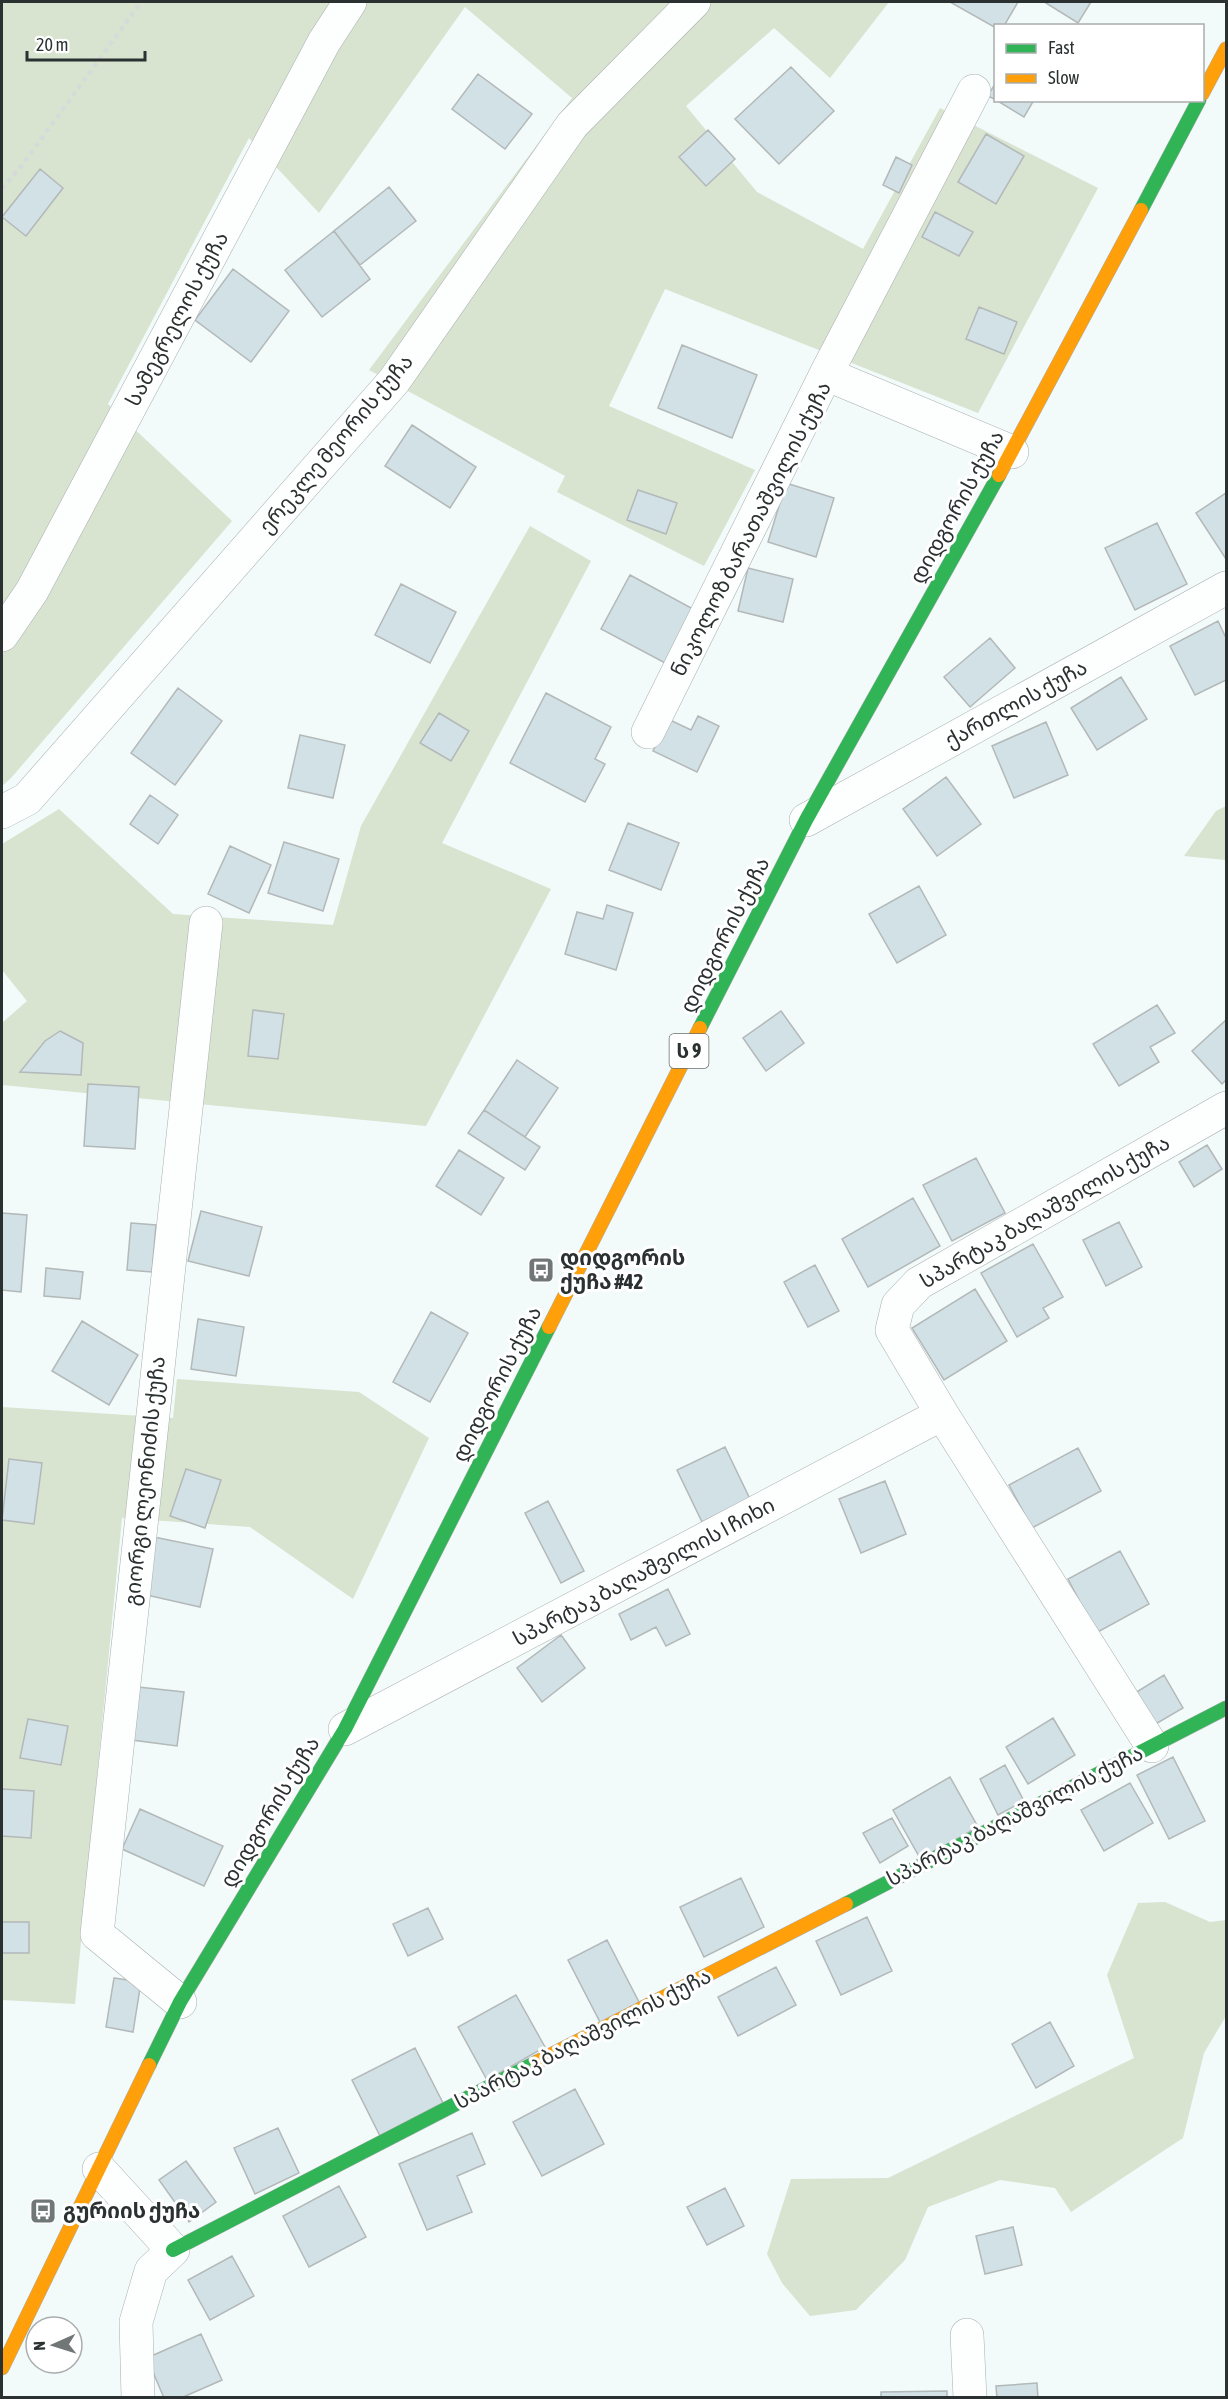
<svg xmlns="http://www.w3.org/2000/svg" width="1228" height="2399" font-family="'Asap Condensed','Noto Sans Georgian',sans-serif">
  <rect width="100%" height="100%" fill="#f2fafa"/>
  <path fill="#d8e3d0" d="M 2,2 L 889,2 L 830,78 L 774,28 L 686,106 L 757,192 L 863,249 L 940,108 L 1098,188 L 978,413 L 665,289 L 609,406 L 755,470 L 704,566 L 557,492 L 565,476 L 369,370 L 572,98 L 465,7 L 319,213 L 249,138 L 108,404 L 232,521 L 11,778 L 2,786 Z
    M 530,526 L 591,561 L 442,843 L 551,889 L 426,1126 L 2,1085 L 2,1023 L 27,1001 L 2,970 L 2,844 L 59,809 L 173,914 L 333,925 L 361,826 Z
    M 1226,806 L 1226,860 L 1184,856 L 1216,811 Z
    M 177,1379 L 359,1392 L 429,1438 L 353,1599 L 250,1527 L 122,1518 L 75,2004 L 2,2000 L 2,1407 L 173,1418 Z
    M 1165,1902 L 1210,1922 L 1226,1920 L 1226,2016 L 1204,2053 L 1183,2138 L 1071,2212 L 1055,2188 L 1000,2180 L 928,2207 L 905,2260 L 856,2310 L 810,2316 L 782,2283 L 767,2254 L 791,2179 L 888,2178 L 1134,2058 L 1107,1975 L 1138,1903 Z"/>
  <path fill="#d2e1e6" stroke="#b3b8b9" stroke-width="1.5" d="M 950,2 L 1018,2 L 1004,26 L 996,26 L 996,28 Z
    M 1047,2 L 1091,2 L 1078,23 L 1046,3 Z
    M 791,67 L 834,111 L 779,164 L 735,119 Z
    M 478,74 L 532,114 L 505,149 L 452,109 Z
    M 996,82 L 996,100 L 988,96 Z
    M 996,100 L 1034,100 L 1024,117 Z
    M 708,130 L 735,159 L 706,186 L 679,157 Z
    M 986,134 L 1024,156 L 996,204 L 958,182 Z
    M 896,157 L 912,165 L 899,193 L 883,185 Z
    M 40,169 L 63,188 L 26,236 L 2,217 Z
    M 389,187 L 416,221 L 360,265 L 334,231 Z
    M 935,212 L 973,232 L 959,256 L 922,237 Z
    M 334,231 L 370,279 L 322,317 L 285,270 Z
    M 233,269 L 289,311 L 251,362 L 195,320 Z
    M 979,307 L 1017,322 L 1004,354 L 966,339 Z
    M 682,345 L 757,375 L 732,438 L 658,408 Z
    M 412,425 L 476,467 L 450,508 L 385,466 Z
    M 786,483 L 834,498 L 816,557 L 768,542 Z
    M 638,490 L 677,503 L 666,534 L 627,520 Z
    M 1226,493 L 1226,559 L 1196,513 Z
    M 1157,523 L 1187,584 L 1135,610 L 1105,548 Z
    M 748,568 L 793,579 L 783,622 L 738,611 Z
    M 630,575 L 695,610 L 667,664 L 601,629 Z
    M 401,584 L 456,612 L 430,663 L 375,635 Z
    M 1218,621 L 1226,638 L 1226,680 L 1195,695 L 1170,646 Z
    M 990,638 L 1015,668 L 970,707 L 944,677 Z
    M 1121,677 L 1147,719 L 1097,750 L 1071,708 Z
    M 178,688 L 222,721 L 175,785 L 131,753 Z
    M 546,693 L 611,727 L 595,759 L 605,764 L 585,802 L 510,763 Z
    M 439,713 L 469,731 L 451,761 L 420,743 Z
    M 698,716 L 719,726 L 697,772 L 653,751 L 668,719 L 691,730 Z
    M 1046,722 L 1068,775 L 1014,798 L 992,746 Z
    M 300,735 L 345,745 L 333,798 L 288,788 Z
    M 946,777 L 981,824 L 937,856 L 903,809 Z
    M 150,795 L 178,815 L 158,844 L 130,824 Z
    M 628,823 L 679,843 L 661,890 L 609,870 Z
    M 284,842 L 339,859 L 323,911 L 268,893 Z
    M 230,846 L 271,865 L 249,913 L 208,894 Z
    M 919,886 L 946,935 L 897,963 L 869,914 Z
    M 607,905 L 633,913 L 616,970 L 565,954 L 577,912 L 603,919 Z
    M 1157,1005 L 1175,1033 L 1150,1047 L 1159,1062 L 1119,1086 L 1093,1044 Z
    M 253,1010 L 284,1014 L 278,1059 L 248,1056 Z
    M 781,1011 L 804,1043 L 766,1071 L 743,1038 Z
    M 1226,1020 L 1226,1080 L 1222,1084 L 1192,1051 Z
    M 60,1031 L 83,1043 L 81,1075 L 20,1072 L 45,1041 Z
    M 517,1060 L 558,1088 L 525,1137 L 484,1110 Z
    M 88,1084 L 139,1087 L 135,1149 L 84,1146 Z
    M 484,1110 L 540,1147 L 525,1170 L 468,1133 Z
    M 1207,1145 L 1222,1169 L 1194,1187 L 1179,1162 Z
    M 459,1150 L 504,1178 L 481,1215 L 436,1186 Z
    M 976,1158 L 1005,1213 L 952,1241 L 923,1185 Z
    M 913,1198 L 940,1246 L 868,1287 L 842,1239 Z
    M 201,1211 L 262,1227 L 249,1276 L 188,1261 Z
    M 2,1213 L 27,1215 L 21,1292 L 2,1290 Z
    M 1119,1222 L 1142,1267 L 1106,1286 L 1083,1240 Z
    M 131,1223 L 156,1225 L 152,1272 L 127,1270 Z
    M 1033,1244 L 1063,1297 L 1043,1308 L 1049,1318 L 1017,1337 L 981,1273 Z
    M 815,1265 L 839,1311 L 808,1327 L 784,1282 Z
    M 46,1268 L 83,1272 L 80,1299 L 44,1296 Z
    M 975,1289 L 1007,1341 L 944,1380 L 912,1328 Z
    M 431,1312 L 468,1333 L 430,1402 L 393,1382 Z
    M 198,1319 L 244,1327 L 236,1376 L 191,1369 Z
    M 82,1321 L 138,1355 L 109,1405 L 52,1371 Z
    M 725,1447 L 750,1499 L 702,1522 L 677,1470 Z
    M 1078,1448 L 1101,1491 L 1032,1528 L 1009,1485 Z
    M 9,1459 L 42,1463 L 34,1524 L 2,1520 Z
    M 186,1469 L 221,1480 L 205,1528 L 170,1516 Z
    M 885,1481 L 906,1534 L 861,1553 L 839,1499 Z
    M 548,1501 L 584,1571 L 561,1583 L 525,1513 Z
    M 154,1537 L 213,1549 L 200,1607 L 142,1594 Z
    M 1120,1551 L 1149,1604 L 1096,1633 L 1068,1579 Z
    M 668,1589 L 690,1634 L 666,1646 L 656,1627 L 631,1640 L 619,1614 Z
    M 561,1635 L 585,1668 L 542,1702 L 517,1668 Z
    M 1164,1675 L 1183,1708 L 1154,1725 L 1135,1693 Z
    M 138,1687 L 184,1692 L 177,1746 L 132,1740 Z
    M 1053,1718 L 1075,1755 L 1028,1784 L 1006,1747 Z
    M 28,1719 L 68,1726 L 61,1765 L 20,1758 Z
    M 1173,1757 L 1205,1821 L 1169,1839 L 1137,1775 Z
    M 1005,1765 L 1024,1801 L 998,1815 L 980,1779 Z
    M 950,1777 L 978,1827 L 921,1860 L 893,1810 Z
    M 1130,1783 L 1153,1823 L 1104,1851 L 1081,1810 Z
    M 2,1789 L 34,1791 L 31,1838 L 2,1836 Z
    M 140,1809 L 223,1846 L 204,1886 L 122,1849 Z
    M 892,1818 L 908,1846 L 880,1863 L 863,1833 Z
    M 741,1878 L 764,1927 L 704,1957 L 680,1907 Z
    M 428,1908 L 443,1939 L 408,1956 L 393,1924 Z
    M 867,1917 L 892,1971 L 841,1995 L 816,1941 Z
    M 2,1922 L 29,1922 L 29,1953 L 2,1953 Z
    M 607,1940 L 640,2004 L 601,2024 L 568,1960 Z
    M 776,1967 L 796,2005 L 738,2036 L 718,1997 Z
    M 114,1978 L 141,1982 L 133,2032 L 106,2027 Z
    M 516,1995 L 545,2047 L 487,2080 L 458,2027 Z
    M 1050,2022 L 1074,2066 L 1036,2088 L 1012,2044 Z
    M 415,2048 L 443,2103 L 380,2136 L 352,2080 Z
    M 575,2089 L 604,2144 L 542,2176 L 513,2122 Z
    M 278,2128 L 299,2173 L 255,2194 L 234,2148 Z
    M 472,2133 L 485,2164 L 457,2176 L 472,2212 L 427,2230 L 399,2164 Z
    M 186,2161 L 216,2202 L 189,2222 L 159,2180 Z
    M 339,2186 L 366,2237 L 309,2267 L 283,2216 Z
    M 725,2188 L 744,2226 L 707,2245 L 687,2207 Z
    M 1013,2227 L 1022,2265 L 985,2274 L 976,2236 Z
    M 232,2256 L 254,2296 L 210,2320 L 188,2280 Z
    M 201,2334 L 222,2380 L 181,2398 L 164,2398 L 147,2358 Z
    M 1037,2383 L 1038,2398 L 997,2398 L 996,2386 Z
    M 947,2391 L 947,2398 L 881,2398 L 881,2392 Z"/>
  <g fill="none" stroke-linecap="round" stroke-linejoin="round">
    <defs>
      <path id="street" d="M 826,374 L 974,91
        M 2,635 L 32,591 L 324,42 L 350,2
        M 648,732 L 826,374 L 1012,452
        M 2,812 L 27,799 L 394,381 L 572,125 L 694,2
        M 806,820 L 1226,588
        M 345,1729 L 942,1414
        M 1152,1746 L 942,1414 L 892,1330 L 898,1305 L 919,1283 L 1226,1108
        M 180,2002 L 97,1934 L 206,923
        M 99,2169 L 173,2250 L 151,2271 L 136,2322 L 138,2398
        M 967,2335 L 970,2398"/>
      <path id="fast" d="M 1141,210 L 1199,100
        M 700,1028 L 806,820 L 999,475
        M 846,1904 L 1226,1708
        M 149,2065 L 180,2002 L 345,1729 L 549,1327
        M 173,2250 L 537,2062"/>
      <path id="slow" d="M 1202,94 L 1226,49
        M 999,475 L 1141,210
        M 549,1327 L 700,1028
        M 537,2062 L 846,1904
        M 2,2368 L 149,2065"/>
    </defs>
    <use href="#street" stroke="#a9afaf" stroke-width="34"/>
    <use href="#fast" stroke="#a9afaf" stroke-width="15"/>
    <use href="#slow" stroke="#a9afaf" stroke-width="15"/>
    <path stroke="#d7dada" stroke-width="4" stroke-dasharray="4.5 4.5" stroke-linecap="butt" d="M 2,189 L 23,164 L 141,2"/>
    <use href="#street" stroke="#fdfefe" stroke-width="33"/>
    <use href="#fast" stroke="#30b455" stroke-width="14"/>
    <use href="#slow" stroke="#ff9f0a" stroke-width="14"/>
  </g>
  <defs>
    <symbol id="bus-square" viewBox="-11 -11 22 22"><rect x="-9" y="-9" width="18" height="18" rx="4" fill="#717777" stroke="#fff"/><path d="M-5-6H5V4H4V6H2V4H-2V6H-4V4H-5ZM-3.5-4V0h7V-4ZM-3.5 1.2v1.5H-2V1.2ZM2 1.2v1.5H3.5V1.2Z" fill="#fff"/></symbol>
  </defs>
  <g fill-rule="evenodd">
    <use href="#bus-square" x="526" y="1255" width="30" height="30"/>
    <use href="#bus-square" x="28" y="2196" width="30" height="30"/>
  </g>
  <g text-anchor="middle" stroke-width="6" stroke-linejoin="round" paint-order="stroke">
    <rect fill="#fff" stroke="#6b6f6f" stroke-width="1.5" x="669.5" y="1034" width="39" height="34" rx="4.5"/>
    <g font-size="20" font-weight="bold" fill="#2b3131">
      <text x="689" y="1058">ს 9</text>
    </g>
    <g font-size="21" fill="#2b3131" stroke="#fff">
      <text transform="translate(177 319) rotate(-62)" y="7">სამეგრელოს ქუჩა</text>
      <text transform="translate(336 444) rotate(-50)" y="7">ერეკლე მეორის ქუჩა</text>
      <text transform="translate(957 507) rotate(-61)" y="7">დიდგორის ქუჩა</text>
      <text transform="translate(751 529) rotate(-63)" y="7">ნიკოლოზ ბარათაშვილის ქუჩა</text>
      <text transform="translate(1016 704) rotate(-29)" y="7">ქართლის ქუჩა</text>
      <text transform="translate(725 935) rotate(-63)" y="7">დიდგორის ქუჩა</text>
      <text transform="translate(1045 1212) rotate(-30)" y="7">სპარტაკ ბაღაშვილის ქუჩა</text>
      <text transform="translate(497 1384) rotate(-63)" y="7">დიდგორის ქუჩა</text>
      <text transform="translate(145 1481) rotate(-84)" y="7">გიორგი ლეონიძის ქუჩა</text>
      <text transform="translate(644 1572) rotate(-28)" y="7">სპარტაკ ბაღაშვილის I ჩიხი</text>
      <text transform="translate(270 1812) rotate(-59)" y="7">დიდგორის ქუჩა</text>
      <text transform="translate(1015 1816) rotate(-27)" y="7">სპარტაკ ბაღაშვილის ქუჩა</text>
      <text transform="translate(583 2039) rotate(-27)" y="7">სპარტაკ ბაღაშვილის ქუჩა</text>
    </g>
    <g font-size="21" font-weight="bold" fill="#2b3131" stroke="#fff" text-anchor="start">
      <text x="560" y="1265">დიდგორის<tspan x="560" dy="24">ქუჩა #42</tspan></text>
      <text x="63" y="2218">გურიის ქუჩა</text>
    </g>
  </g>
  <rect width="1228" height="2399" fill="none" stroke="#2b3131" stroke-width="6"/>
  <rect x="994" y="24" width="210" height="78" fill="#ffffff" stroke="#aaadad" stroke-width="1.5"/>
  <rect x="1006" y="44" width="30" height="9" fill="#30b455" stroke="#aaadad" stroke-width="1.5"/>
  <text x="1048" y="54" font-size="18" fill="#2b3131">Fast</text>
  <rect x="1006" y="74" width="30" height="9" fill="#ff9f0a" stroke="#aaadad" stroke-width="1.5"/>
  <text x="1048" y="84" font-size="18" fill="#2b3131">Slow</text>
  <g transform="translate(54 2345) rotate(267)"><circle r="28" fill="#ffffff" stroke="#aaadad" stroke-width="1.5"/>
  <path d="M0-4.5L10 22L0 15L-10 22Z" fill="#717777"/>
  <text y="-9" font-size="16" font-weight="bold" text-anchor="middle" fill="#2b3131">N</text>
  </g>
  <path d="M27 51v9h118v-9" fill="none" stroke="#2b3131" stroke-width="3"/>
  <text x="36" y="51" font-size="18" fill="#2b3131" stroke="#ffffff" stroke-width="4.5" paint-order="stroke">20 m</text>
</svg>
